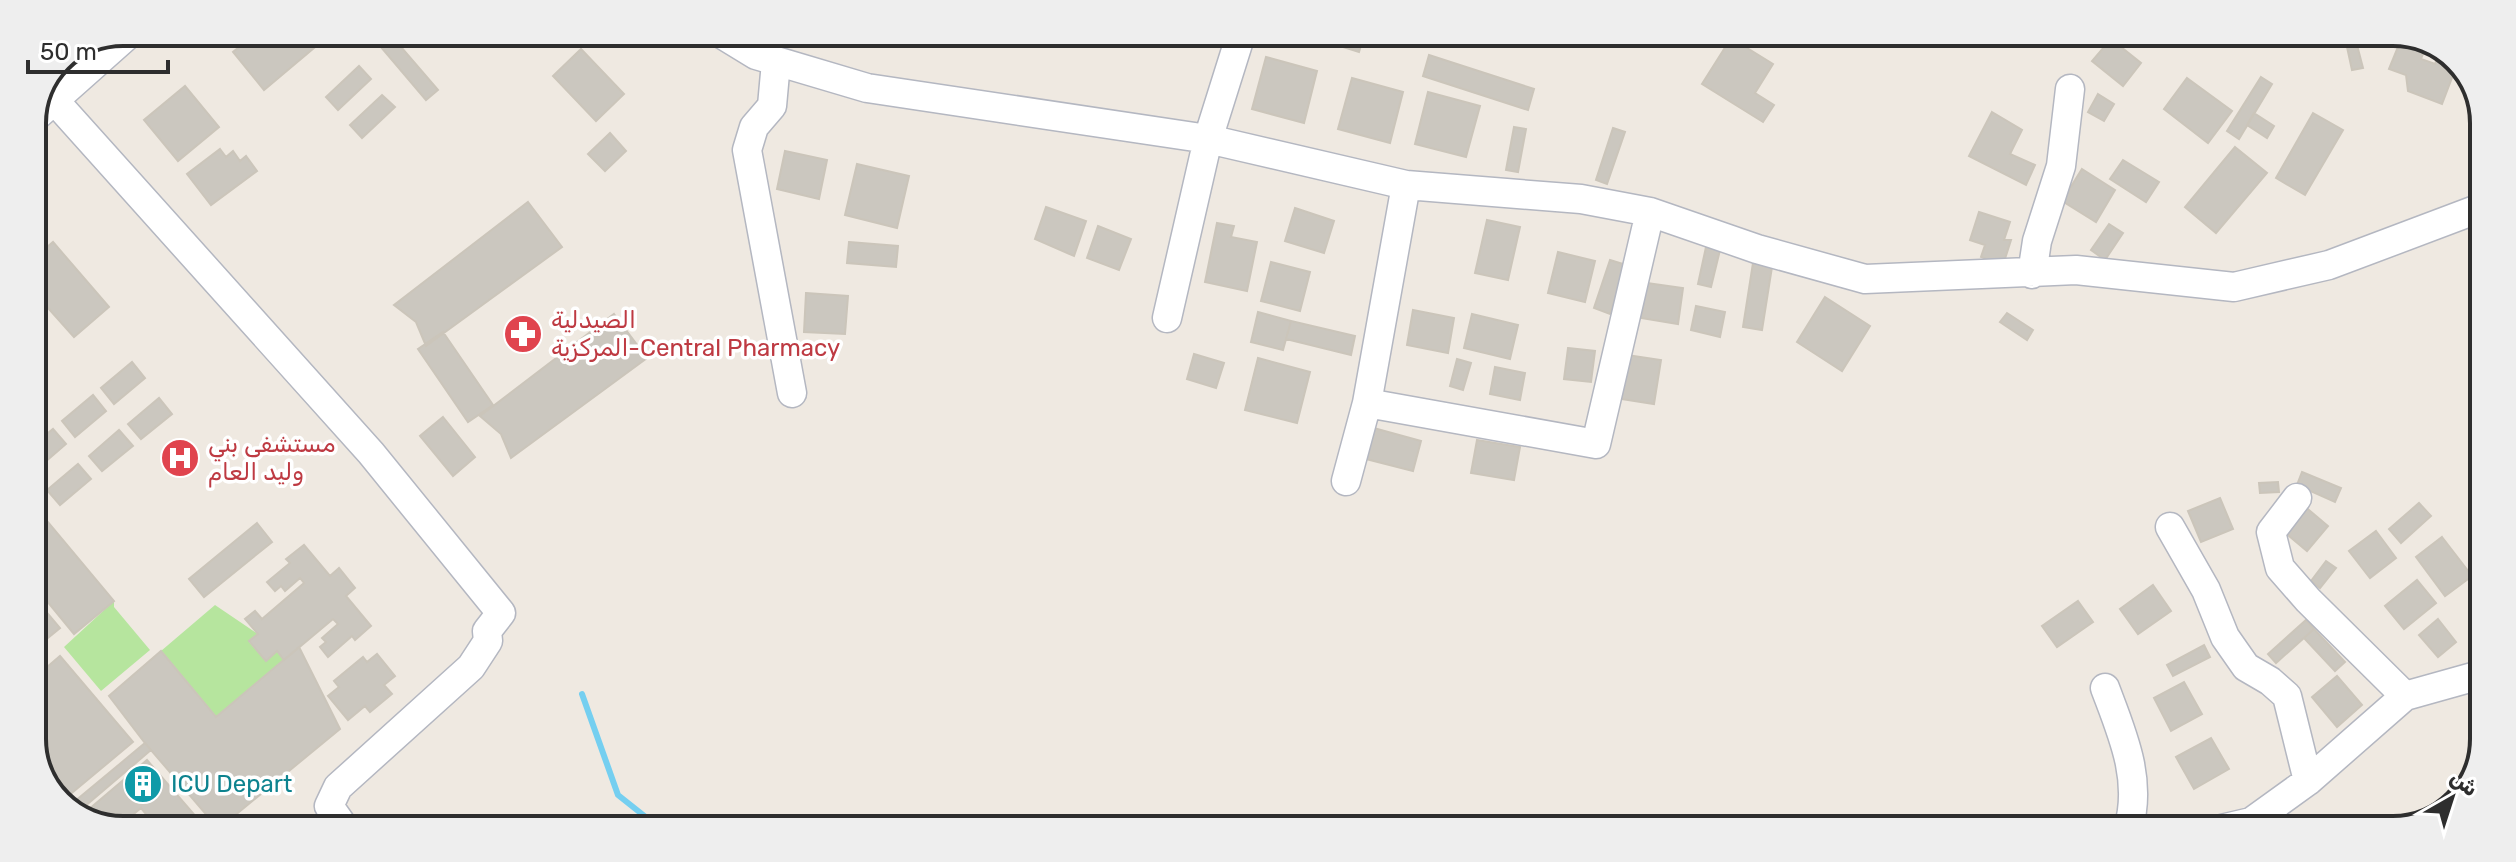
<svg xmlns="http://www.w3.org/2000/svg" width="2516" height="862" font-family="Rubik,Vazirmatn,sans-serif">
  <rect width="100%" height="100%" fill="#efe9e1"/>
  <path fill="#b6e59e" d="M 114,601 L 114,607 L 150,650 L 101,691 L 64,647 Z
    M 215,605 L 258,634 L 249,642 L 266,661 L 277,651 L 284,660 L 216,717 L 161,651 Z"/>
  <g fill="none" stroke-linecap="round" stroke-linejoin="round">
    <path stroke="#75cff0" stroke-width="6" d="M 582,694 L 618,795 L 657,826
      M 2391,830 L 2410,824"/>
  </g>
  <path fill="#cbc7bf" stroke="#cbc5ba" stroke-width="2" d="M 258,32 L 333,32 L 264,90 L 233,52 Z
    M 369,33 L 389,33 L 438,90 L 426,100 Z
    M 1322,34 L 1364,35 L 1359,52 L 1321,40 Z
    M 1447,35 L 1487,35 L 1484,45 Z
    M 2402,37 L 2426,46 L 2421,59 L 2435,64 L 2440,51 L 2458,62 L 2442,104 L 2408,91 L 2406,75 L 2389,69 Z
    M 1731,38 L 1773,64 L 1755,93 L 1774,105 L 1763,122 L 1702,84 Z
    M 2111,39 L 2141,63 L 2123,86 L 2092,61 Z
    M 2357,45 L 2363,68 L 2352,70 L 2347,47 Z
    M 581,49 L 624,94 L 596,121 L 553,76 Z
    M 1429,55 L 1534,89 L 1528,110 L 1423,76 Z
    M 1266,57 L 1317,71 L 1304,123 L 1252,109 Z
    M 359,66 L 371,79 L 338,110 L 326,97 Z
    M 2261,77 L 2272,84 L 2239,139 L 2227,131 Z
    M 1352,78 L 1403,92 L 1390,143 L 1338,129 Z
    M 2187,78 L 2232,111 L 2208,143 L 2164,109 Z
    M 185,86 L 219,127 L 178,161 L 144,120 Z
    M 1428,92 L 1480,106 L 1466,157 L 1415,144 Z
    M 2098,94 L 2114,104 L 2104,121 L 2088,112 Z
    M 382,95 L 395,107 L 362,138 L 350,125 Z
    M 1992,112 L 2022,130 L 2010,154 L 2035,165 L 2026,185 L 1969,156 Z
    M 2254,113 L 2274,126 L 2267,138 L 2247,125 Z
    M 2313,113 L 2343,130 L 2305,195 L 2276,178 Z
    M 1514,127 L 1526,129 L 1518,172 L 1506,170 Z
    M 1613,128 L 1625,132 L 1607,184 L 1596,180 Z
    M 610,133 L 626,151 L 605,171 L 588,154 Z
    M 2235,147 L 2267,173 L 2216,233 L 2185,207 Z
    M 220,149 L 226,157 L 233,151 L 240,161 L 246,156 L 257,171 L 211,205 L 187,174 Z
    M 785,151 L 827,160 L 819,199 L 777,189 Z
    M 2123,160 L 2159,182 L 2146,202 L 2110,179 Z
    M 857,164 L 909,176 L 897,228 L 845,215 Z
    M 2082,169 L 2115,190 L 2096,222 L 2062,201 Z
    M 528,202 L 562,247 L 426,346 L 416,322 L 394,305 Z
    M 1046,207 L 1086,221 L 1074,256 L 1035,239 Z
    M 1295,208 L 1334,221 L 1324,253 L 1285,241 Z
    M 1979,212 L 2010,222 L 2004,240 L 2011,240 L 2003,265 L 1981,257 L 1985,245 L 1970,240 Z
    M 1487,220 L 1520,227 L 1508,280 L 1475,273 Z
    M 1217,223 L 1234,226 L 1231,237 L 1257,242 L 1247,291 L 1205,282 Z
    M 2109,224 L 2123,233 L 2105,260 L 2091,250 Z
    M 1098,226 L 1131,239 L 1119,270 L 1087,258 Z
    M 53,242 L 109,307 L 74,337 L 32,290 L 32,260 Z
    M 849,242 L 898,246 L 896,267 L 847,263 Z
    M 1706,247 L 1720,250 L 1711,287 L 1698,284 Z
    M 1558,252 L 1595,261 L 1585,302 L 1548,293 Z
    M 1610,260 L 1626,265 L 1610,314 L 1594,308 Z
    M 1271,262 L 1310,272 L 1300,311 L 1261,301 Z
    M 1753,263 L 1772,267 L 1762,330 L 1743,327 Z
    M 1647,283 L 1683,288 L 1678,324 L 1641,318 Z
    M 806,293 L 848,296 L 845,334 L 804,332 Z
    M 1825,297 L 1870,326 L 1842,371 L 1797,342 Z
    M 1696,306 L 1725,312 L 1720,337 L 1691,330 Z
    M 1413,310 L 1454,318 L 1448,353 L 1407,345 Z
    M 1258,312 L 1291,321 L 1283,350 L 1251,342 Z
    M 2007,313 L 2033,330 L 2027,340 L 2000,322 Z
    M 614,314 L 647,358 L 511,458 L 501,434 L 480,416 Z
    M 1472,314 L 1518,325 L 1510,359 L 1464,348 Z
    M 1291,321 L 1355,336 L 1351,355 L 1286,339 Z
    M 443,332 L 493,405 L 468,422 L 418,349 Z
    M 1568,348 L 1595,351 L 1591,382 L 1564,379 Z
    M 1194,354 L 1224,363 L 1216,388 L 1187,379 Z
    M 1627,355 L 1661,360 L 1654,404 L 1621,399 Z
    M 1258,358 L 1310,372 L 1297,423 L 1245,410 Z
    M 1457,359 L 1471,363 L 1463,390 L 1450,386 Z
    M 132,362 L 145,378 L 114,404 L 101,388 Z
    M 1495,367 L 1525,373 L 1520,400 L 1490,394 Z
    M 93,395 L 106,411 L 75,437 L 62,421 Z
    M 159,398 L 172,414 L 141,439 L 128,424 Z
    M 443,417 L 475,457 L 453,476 L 420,436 Z
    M 1370,427 L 1421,441 L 1413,471 L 1362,458 Z
    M 53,429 L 66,444 L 36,470 L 32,466 L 32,446 Z
    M 119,430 L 133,446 L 102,471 L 89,456 Z
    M 1477,440 L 1520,447 L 1514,480 L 1471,473 Z
    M 78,464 L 91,479 L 60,505 L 47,490 Z
    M 2302,472 L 2341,488 L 2335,502 L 2297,485 Z
    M 2278,482 L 2279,492 L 2260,493 L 2259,483 Z
    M 2220,498 L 2233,529 L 2201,542 L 2188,511 Z
    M 32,503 L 114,601 L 74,634 L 32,583 Z
    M 2419,503 L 2431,516 L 2401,543 L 2389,529 Z
    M 2303,505 L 2328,526 L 2307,551 L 2282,530 Z
    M 257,523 L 272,542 L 204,597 L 189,579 Z
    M 2376,531 L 2396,558 L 2370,578 L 2349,551 Z
    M 2442,537 L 2472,576 L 2445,596 L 2416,557 Z
    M 304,545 L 330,576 L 339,568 L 355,588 L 346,596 L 371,626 L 355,640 L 352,636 L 328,657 L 320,647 L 326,642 L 322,638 L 338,624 L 333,619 L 284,660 L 277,651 L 266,661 L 249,641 L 258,634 L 245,619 L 255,611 L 262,619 L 304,583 L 300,578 L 285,591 L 281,586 L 275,591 L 267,582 L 290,563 L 286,559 Z
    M 2326,561 L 2336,568 L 2320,588 L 2311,581 Z
    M 2417,580 L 2436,603 L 2404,629 L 2385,606 Z
    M 2153,585 L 2171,611 L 2138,634 L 2120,609 Z
    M 32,595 L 60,628 L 32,651 Z
    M 2078,601 L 2093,622 L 2057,647 L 2042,626 Z
    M 2438,619 L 2456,642 L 2438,657 L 2419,635 Z
    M 2306,620 L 2314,629 L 2276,663 L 2268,654 Z
    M 2314,629 L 2345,662 L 2335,671 L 2304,638 Z
    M 2204,645 L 2210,657 L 2173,676 L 2167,665 Z
    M 299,647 L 340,729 L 222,826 L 216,826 L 145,743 L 109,696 L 161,651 L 216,717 Z
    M 377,654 L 395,676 L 384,685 L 392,694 L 370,712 L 365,706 L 348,720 L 328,696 L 339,687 L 334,681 L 363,657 L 367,662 Z
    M 60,656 L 133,742 L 61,802 L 51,795 L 32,745 L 32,680 Z
    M 2337,676 L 2362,705 L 2337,727 L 2312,697 Z
    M 2184,682 L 2202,714 L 2171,731 L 2154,698 Z
    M 2211,738 L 2229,769 L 2194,789 L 2176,757 Z
    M 145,743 L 151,750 L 77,813 L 68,807 Z
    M 147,760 L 204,826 L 155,825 L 141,808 L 124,822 L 127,825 L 94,825 L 81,816 Z"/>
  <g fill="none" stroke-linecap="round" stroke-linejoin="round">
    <defs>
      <path id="minor" d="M 720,33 L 756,55 L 867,88 L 1208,139 L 1406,185 L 1581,199 L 1650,212 L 1757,249 L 1865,279 L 2076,270 L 2234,287 L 2329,265 L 2483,207
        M 776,62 L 772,106 L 754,127 L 747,150 L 792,393
        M 55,101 L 371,453 L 501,613 L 487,631 L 488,641 L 471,667 L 338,787 L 329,806 L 343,826
        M 32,120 L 131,32
        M 2032,274 L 2037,241 L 2061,166 L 2070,89
        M 1167,318 L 1208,139 L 1241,34
        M 1367,403 L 1596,444 L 1650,212
        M 1346,481 L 1367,403 L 1406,185
        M 2297,498 L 2271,532 L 2280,568 L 2308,600 L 2405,696
        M 2170,527 L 2206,590 L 2225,637 L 2246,667 L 2270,681 L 2287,696 L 2308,781
        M 2105,688 C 2122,733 2143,780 2128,829
        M 2217,830 L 2251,822 L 2308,781 L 2405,696 L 2480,675"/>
    </defs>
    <use href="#minor" stroke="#b4b7c1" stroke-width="31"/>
    <use href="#minor" stroke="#fff" stroke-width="28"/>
  </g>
  <defs>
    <symbol id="pharmacy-disc" viewBox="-11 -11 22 22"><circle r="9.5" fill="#e0444e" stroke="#fff"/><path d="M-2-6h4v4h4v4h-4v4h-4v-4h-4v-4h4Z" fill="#fff"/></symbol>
    <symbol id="hospital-disc" viewBox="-11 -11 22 22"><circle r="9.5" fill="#e0444e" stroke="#fff"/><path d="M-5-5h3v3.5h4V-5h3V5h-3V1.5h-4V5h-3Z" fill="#fff"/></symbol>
    <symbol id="building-disc" viewBox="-11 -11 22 22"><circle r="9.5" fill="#0f9aa8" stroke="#fff"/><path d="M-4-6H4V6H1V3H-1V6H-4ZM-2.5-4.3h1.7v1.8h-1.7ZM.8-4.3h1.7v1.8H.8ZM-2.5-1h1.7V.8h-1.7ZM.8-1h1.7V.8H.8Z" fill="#fff"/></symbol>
  </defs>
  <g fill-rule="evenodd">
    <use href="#pharmacy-disc" x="501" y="312" width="44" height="44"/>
    <use href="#hospital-disc" x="158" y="436" width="44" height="44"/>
    <use href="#building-disc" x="121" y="762" width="44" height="44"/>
  </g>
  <g text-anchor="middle" stroke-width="7" stroke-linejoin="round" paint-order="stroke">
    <g font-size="24" fill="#be3a42" stroke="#fff" text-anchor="start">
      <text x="551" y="328">الصيدلية<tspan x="551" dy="28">المركزية-Central Pharmacy</tspan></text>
      <text x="208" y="452">مستشفى بني<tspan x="208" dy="28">وليد العام</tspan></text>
    </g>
    <g font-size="24" fill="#0d838f" stroke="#fff" text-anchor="start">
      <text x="171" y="792">ICU Depart</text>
    </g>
  </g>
  <path d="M0 0H2516V862H0ZM123 46H2393A77 77 0 0 1 2470 123V739A77 77 0 0 1 2393 816H123A77 77 0 0 1 46 739V123A77 77 0 0 1 123 46Z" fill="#eee" fill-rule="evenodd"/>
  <path fill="none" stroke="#2e2e2e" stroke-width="4" d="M123 46H2393A77 77 0 0 1 2470 123V739A77 77 0 0 1 2393 816H123A77 77 0 0 1 46 739V123A77 77 0 0 1 123 46Z"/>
  <g transform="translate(2452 798) rotate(39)" stroke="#ffffff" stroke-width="6" paint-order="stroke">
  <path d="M0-6L14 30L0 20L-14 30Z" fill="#2e2e2e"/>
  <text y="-12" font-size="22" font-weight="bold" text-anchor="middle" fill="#2e2e2e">ش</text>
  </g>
  <path d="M28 60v12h140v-12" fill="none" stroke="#2e2e2e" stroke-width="4"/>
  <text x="40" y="60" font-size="24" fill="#2e2e2e" stroke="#ffffff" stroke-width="6" paint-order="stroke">50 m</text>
</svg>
